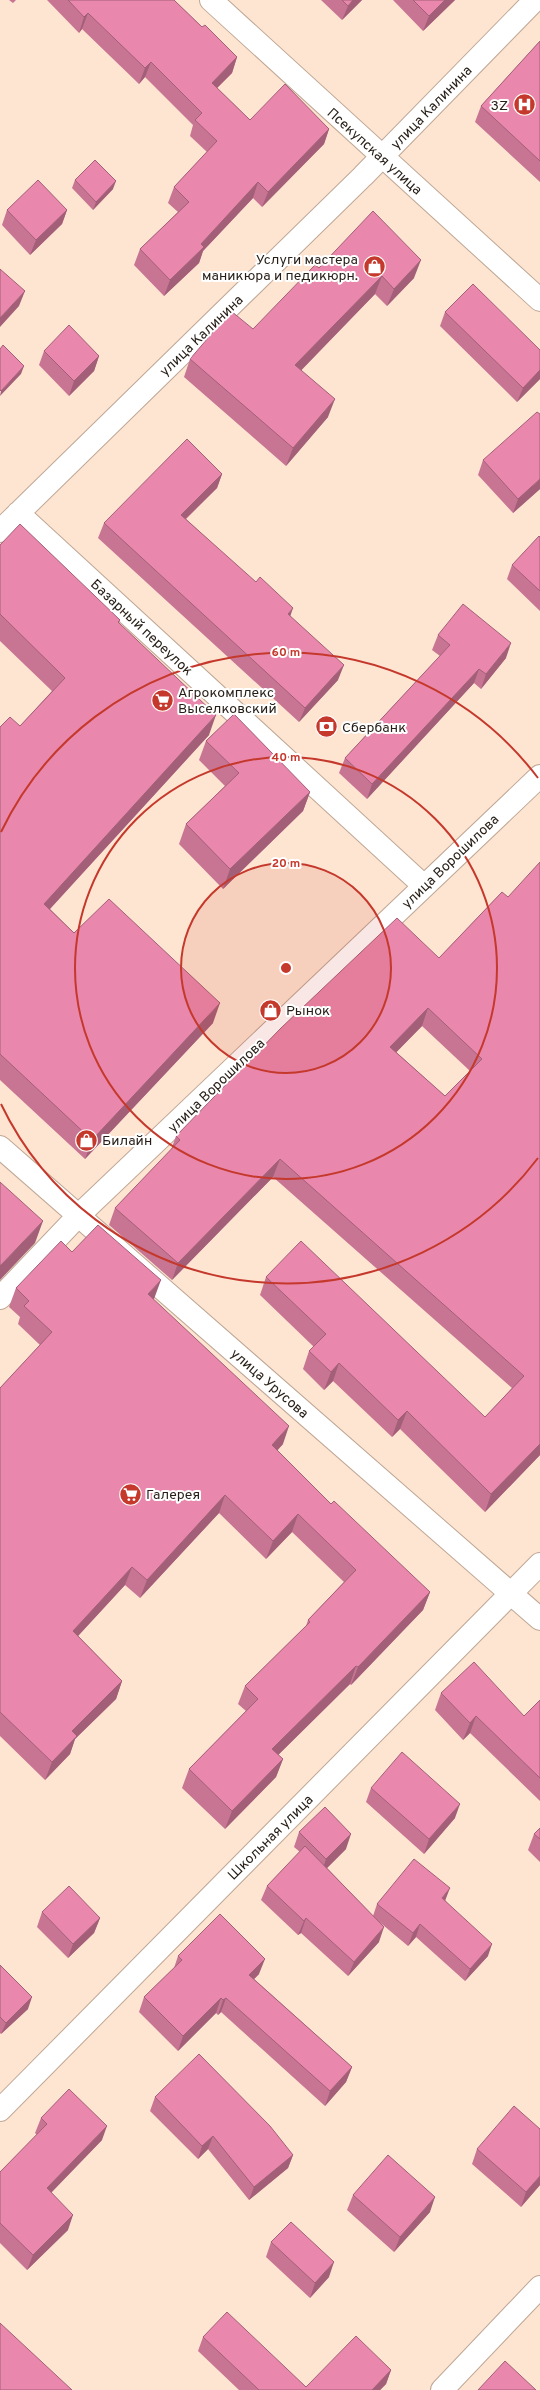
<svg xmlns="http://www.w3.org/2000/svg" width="540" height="2390" font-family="Overpass,sans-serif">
  <rect width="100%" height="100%" fill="#fee5d2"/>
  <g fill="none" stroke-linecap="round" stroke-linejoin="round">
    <defs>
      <path id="minor" d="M 18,513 L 424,886
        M 0,531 L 363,176 L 535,0
        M 0,1147 L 540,1619
        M 0,1298 L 78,1216 L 540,776
        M 0,2110 L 540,1564
        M 442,2390 L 540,2287"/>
      <path id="tertiary" d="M 211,0 L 540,300"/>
    </defs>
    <use href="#minor" stroke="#bfa795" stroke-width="24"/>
    <use href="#tertiary" stroke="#bfa795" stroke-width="24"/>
    <use href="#minor" stroke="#fff" stroke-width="22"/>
    <use href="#tertiary" stroke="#fff" stroke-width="22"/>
  </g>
  <path fill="#c87594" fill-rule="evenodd" d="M 9,0 L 16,0 L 13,3 Z
    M 47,0 L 174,0 L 202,27 L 237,57 L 232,73 L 217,88 L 250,120 L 329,129 L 324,144 L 262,207 L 253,198 L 203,251 L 199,263 L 164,296 L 134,265 L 140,249 L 178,212 L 168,203 L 174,187 L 207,152 L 190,136 L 193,125 L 145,77 L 139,84 L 82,29 L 79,33 Z
    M 321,0 L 362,0 L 342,20 Z
    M 393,0 L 455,0 L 423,31 Z
    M 540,41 L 540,182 L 475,122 L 481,106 Z
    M 75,180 L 113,189 L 93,210 L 72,188 Z
    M 7,210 L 67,210 L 62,224 L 30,255 L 2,225 Z
    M 319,268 L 414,278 L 387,306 L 375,294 L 301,370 L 328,417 L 286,466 L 184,377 L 190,359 L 253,329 Z
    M 445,312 L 540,350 L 540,379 L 517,402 L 440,326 Z
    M 44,351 L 99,356 L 94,371 L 69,396 L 39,365 Z
    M 483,460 L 540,489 L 513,513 L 478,475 Z
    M 222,474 L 217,488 L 186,519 L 290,616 L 338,680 L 299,722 L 98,538 L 104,523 Z
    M 540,537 L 540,611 L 507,579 L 512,565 Z
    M 0,545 L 120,620 L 119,623 L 209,735 L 50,909 L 74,933 L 213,1023 L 85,1159 L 0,1080 L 0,727 L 20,726 L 52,691 L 0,641 Z
    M 438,635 L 506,658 L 481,689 L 474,683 L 367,799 L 339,773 L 345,758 L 440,656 L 432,650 Z
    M 206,741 L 310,792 L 303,811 L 223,889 L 179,844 L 186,824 L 225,786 L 199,760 Z
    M 502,892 L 540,1455 L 485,1512 L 400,1429 L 392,1437 L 333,1381 L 324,1390 L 303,1369 L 309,1351 L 314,1347 L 260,1295 L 266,1277 L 485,1417 L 512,1388 L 273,1177 L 172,1280 L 109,1225 L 115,1208 L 171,1150 L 176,1136 L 439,958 ZM 422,1026 L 470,1071 L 445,1096 L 396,1052 Z
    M 72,1252 L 154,1299 L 154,1300 L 283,1444 L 277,1451 L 331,1504 L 430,1592 L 423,1610 L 351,1685 L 350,1684 L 278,1755 L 283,1759 L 276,1777 L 225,1829 L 182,1788 L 189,1769 L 246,1711 L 238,1704 L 245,1686 L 306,1626 L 308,1620 L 344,1582 L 292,1532 L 266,1559 L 219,1513 L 140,1598 L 125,1585 L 78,1636 L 122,1681 L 116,1699 L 75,1739 L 70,1754 L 45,1780 L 0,1736 L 0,1388 L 40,1345 L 18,1324 L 20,1317 L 9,1307 L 16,1288 Z
    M 441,1693 L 524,1716 L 540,1700 L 540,1801 L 470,1733 L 463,1740 L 435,1710 Z
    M 371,1788 L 455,1818 L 424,1854 L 366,1802 Z
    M 540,1828 L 540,1862 L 528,1850 L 534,1834 Z
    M 299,1832 L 346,1849 L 327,1868 L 373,1916 L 377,1904 L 445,1900 L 488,1956 L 465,1981 L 416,1937 L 408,1946 L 377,1920 L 379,1942 L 348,1976 L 301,1933 L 298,1935 L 261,1900 L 267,1886 L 300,1852 L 294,1847 Z
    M 42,1912 L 100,1918 L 94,1933 L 68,1958 L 37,1927 Z
    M 178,1956 L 259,1974 L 254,1979 L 352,2067 L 346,2082 L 325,2106 L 221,2012 L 218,2015 L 216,2013 L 178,2051 L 139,2012 L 144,1997 L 174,1968 Z
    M 0,1965 L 28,2009 L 1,2034 L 0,2033 Z
    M 155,2097 L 293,2155 L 288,2168 L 249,2200 L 208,2149 L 198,2159 L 150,2111 Z
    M 41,2118 L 102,2140 L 51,2193 L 68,2230 L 27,2270 L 0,2243 L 0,2172 L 37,2135 L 35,2133 Z
    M 477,2149 L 540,2185 L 521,2207 L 472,2164 Z
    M 353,2195 L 430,2212 L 394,2252 L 347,2210 Z
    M 271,2242 L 329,2277 L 310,2298 L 266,2257 Z
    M 203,2337 L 306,2387 L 391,2370 L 386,2384 L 380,2390 L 239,2390 L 198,2351 Z"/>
  <path fill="#a35f78" d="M 353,0 L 362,0 L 342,20 L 348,6 Z
    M 445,0 L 455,0 L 423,31 L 429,16 Z
    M 88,13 L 82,29 L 79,33 L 84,17 Z
    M 237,57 L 232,73 L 206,99 L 212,83 Z
    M 151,62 L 145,77 L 139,84 L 145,68 Z
    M 329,129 L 324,144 L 262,207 L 268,192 Z
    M 116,181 L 113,189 L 93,210 L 96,202 Z
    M 258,182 L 253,198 L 203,251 L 199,263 L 164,296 L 170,280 L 201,244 Z
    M 67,210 L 62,224 L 30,255 L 36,240 Z
    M 421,260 L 414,278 L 387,306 L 394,289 Z
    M 382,276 L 375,294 L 289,383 L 295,365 Z
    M 25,291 L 19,306 L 0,327 L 0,318 Z
    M 99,356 L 94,371 L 69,396 L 74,381 Z
    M 24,366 L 21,374 L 0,396 L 1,391 Z
    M 540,370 L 540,379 L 517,402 L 523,388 Z
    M 335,399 L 328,417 L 286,466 L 293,448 Z
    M 222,474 L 217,488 L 175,529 L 181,515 Z
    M 540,479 L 540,489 L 513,513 L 518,499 Z
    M 293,608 L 288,623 L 288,614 Z
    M 511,643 L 506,658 L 481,689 L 486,674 Z
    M 344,665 L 338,680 L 299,722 L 305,708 Z
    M 479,669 L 474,683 L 367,799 L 372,784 Z
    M 216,715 L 209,735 L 37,923 L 44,904 Z
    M 310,792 L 303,811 L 223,889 L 230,869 Z
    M 220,1003 L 213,1023 L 85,1159 L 92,1140 Z
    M 428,1008 L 422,1026 L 384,1065 L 390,1047 Z
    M 280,1159 L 273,1177 L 172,1280 L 178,1263 Z
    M 43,1221 L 35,1243 L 0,1280 L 0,1266 Z
    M 161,1280 L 154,1299 L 141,1312 L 148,1294 Z
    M 339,1363 L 333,1381 L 324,1390 L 331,1372 Z
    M 407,1411 L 400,1429 L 392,1437 L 398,1420 Z
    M 289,1426 L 283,1444 L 265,1463 L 272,1445 Z
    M 540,1444 L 540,1455 L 485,1512 L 491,1494 Z
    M 225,1495 L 219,1513 L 140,1598 L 147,1580 Z
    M 298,1514 L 292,1532 L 266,1559 L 273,1541 Z
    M 132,1567 L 125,1585 L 66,1649 L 73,1631 Z
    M 430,1592 L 423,1610 L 351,1685 L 358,1667 Z
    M 356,1666 L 350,1684 L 266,1767 L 272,1749 Z
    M 122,1681 L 116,1699 L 75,1739 L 70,1754 L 45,1780 L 52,1762 L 72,1731 Z
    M 476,1716 L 470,1733 L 463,1740 L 470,1723 Z
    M 283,1759 L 276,1777 L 225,1829 L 232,1811 Z
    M 460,1804 L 455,1818 L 424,1854 L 429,1839 Z
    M 351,1834 L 346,1849 L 321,1874 L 326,1859 Z
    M 450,1888 L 445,1901 L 442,1898 Z
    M 100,1918 L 94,1933 L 68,1958 L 73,1944 Z
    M 306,1918 L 301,1933 L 298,1935 L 304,1921 Z
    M 420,1924 L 416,1937 L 408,1946 L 413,1933 Z
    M 384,1927 L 379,1942 L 348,1976 L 354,1962 Z
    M 492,1944 L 488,1956 L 465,1981 L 470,1969 Z
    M 265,1959 L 259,1974 L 244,1989 L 249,1975 Z
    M 32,1997 L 28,2009 L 1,2034 L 6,2023 Z
    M 221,1998 L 216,2013 L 178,2051 L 183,2036 Z
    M 226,1998 L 221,2012 L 218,2015 L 223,2000 Z
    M 352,2067 L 346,2082 L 325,2106 L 330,2091 Z
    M 107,2126 L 102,2140 L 41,2203 L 47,2188 Z
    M 213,2136 L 208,2149 L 198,2159 L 202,2146 Z
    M 293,2155 L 288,2168 L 249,2200 L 254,2187 Z
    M 540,2176 L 540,2185 L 521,2207 L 526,2192 Z
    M 435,2197 L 430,2212 L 394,2252 L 400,2237 Z
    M 73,2215 L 68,2230 L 27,2270 L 33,2255 Z
    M 334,2262 L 329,2277 L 310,2298 L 315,2283 Z
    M 391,2370 L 386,2384 L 380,2390 L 372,2390 Z"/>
  <path fill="#e988ac" stroke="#a35f78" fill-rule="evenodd" d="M 68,0 L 174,0 L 202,27 L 205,25 L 237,57 L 212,83 L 250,120 L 285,84 L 329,129 L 268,192 L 258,182 L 201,244 L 204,247 L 170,280 L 140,249 L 189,202 L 174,187 L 217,141 L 195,120 L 202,113 L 151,62 L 145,68 L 88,13 L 84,17 Z
    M 342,0 L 353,0 L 348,6 Z
    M 413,0 L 445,0 L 429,16 Z
    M 540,41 L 540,161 L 481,106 Z
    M 95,160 L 116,181 L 96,202 L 75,180 Z
    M 38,180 L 67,210 L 36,240 L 7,210 Z
    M 373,211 L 421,260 L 394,289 L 382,276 L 295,365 L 335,399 L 293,448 L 190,359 L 231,311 L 253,329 L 315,265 L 319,268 Z
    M 0,269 L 25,291 L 0,318 Z
    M 473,284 L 540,350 L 540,370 L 523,388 L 445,312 Z
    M 69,325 L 99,356 L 74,381 L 44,351 Z
    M 3,345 L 24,366 L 1,391 L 0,390 L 0,349 Z
    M 537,412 L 540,414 L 540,479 L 518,499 L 483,460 Z
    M 187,439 L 222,474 L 181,515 L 256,582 L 260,577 L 293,608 L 288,614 L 344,665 L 305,708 L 104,523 Z
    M 20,524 L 120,620 L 118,622 L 216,715 L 44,904 L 74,933 L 109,899 L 220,1003 L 92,1140 L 0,1054 L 0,727 L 10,717 L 20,726 L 65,678 L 0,614 L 0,545 Z
    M 539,536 L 540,537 L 540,591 L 512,565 Z
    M 463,604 L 511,643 L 486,674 L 479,669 L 372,784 L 345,758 L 450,645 L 438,635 Z
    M 234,714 L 310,792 L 230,869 L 186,824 L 239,773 L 206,741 Z
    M 540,862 L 540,1444 L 491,1494 L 407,1411 L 398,1420 L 339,1363 L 331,1372 L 309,1351 L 326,1334 L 266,1277 L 301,1241 L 485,1417 L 524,1376 L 280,1159 L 178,1263 L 115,1208 L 180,1140 L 176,1136 L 281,1028 L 397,918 L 439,958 L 502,892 L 508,897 ZM 428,1008 L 482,1059 L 445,1096 L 390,1047 Z
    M 0,1182 L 43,1221 L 0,1266 Z
    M 98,1225 L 161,1280 L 148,1294 L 289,1426 L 272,1445 L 331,1504 L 334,1501 L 430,1592 L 358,1667 L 356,1666 L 272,1749 L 283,1759 L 232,1811 L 189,1769 L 258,1699 L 245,1686 L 310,1622 L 308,1620 L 356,1570 L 298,1514 L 273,1541 L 225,1495 L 147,1580 L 132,1567 L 73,1631 L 122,1681 L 72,1731 L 77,1736 L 52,1762 L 0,1712 L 0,1388 L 52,1332 L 24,1306 L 29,1301 L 16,1288 L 61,1241 L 72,1252 Z
    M 474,1662 L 524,1716 L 540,1700 L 540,1778 L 476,1716 L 470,1723 L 441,1693 Z
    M 402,1752 L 460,1804 L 429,1839 L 371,1788 Z
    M 325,1807 L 351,1834 L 326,1859 L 299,1832 Z
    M 540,1828 L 540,1839 L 534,1834 Z
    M 305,1846 L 384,1927 L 354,1962 L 306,1918 L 304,1921 L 267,1886 Z
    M 414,1859 L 450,1888 L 442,1898 L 492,1944 L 470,1969 L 420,1924 L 413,1933 L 377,1904 Z
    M 69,1886 L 100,1918 L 73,1944 L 42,1912 Z
    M 220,1914 L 265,1959 L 249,1975 L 352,2067 L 330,2091 L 226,1998 L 223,2000 L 221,1998 L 183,2036 L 144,1997 L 182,1960 L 178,1956 Z
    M 0,1965 L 32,1997 L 6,2023 L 0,2017 Z
    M 199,2054 L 270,2126 L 293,2155 L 254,2187 L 213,2136 L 202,2146 L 155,2097 Z
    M 69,2089 L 107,2126 L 47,2188 L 73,2215 L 33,2255 L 0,2223 L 0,2172 L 47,2124 L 41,2118 Z
    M 514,2106 L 540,2129 L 540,2176 L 526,2192 L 477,2149 Z
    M 388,2155 L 435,2197 L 400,2237 L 353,2195 Z
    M 291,2222 L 334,2262 L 315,2283 L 271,2242 Z
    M 227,2312 L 306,2387 L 356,2336 L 391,2370 L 372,2390 L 259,2390 L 203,2337 Z
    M 0,2323 L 72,2390 L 0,2390 Z
    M 505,2361 L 536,2390 L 478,2390 Z"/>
  <circle cx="286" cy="968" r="105" fill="#c5382c" fill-opacity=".12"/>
  <g fill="none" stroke="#c5382c" stroke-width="2">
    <circle cx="286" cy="968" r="105"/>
    <circle cx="286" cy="968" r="211"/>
    <path d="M538 1158A316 316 0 0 1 1 1104M1 832A316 316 0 0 1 538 778"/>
  </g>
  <defs>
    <symbol id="hospital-disc" viewBox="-11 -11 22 22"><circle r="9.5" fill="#c5382c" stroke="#fff"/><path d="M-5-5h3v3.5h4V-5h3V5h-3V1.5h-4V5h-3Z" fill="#fff"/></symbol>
    <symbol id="shop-disc" viewBox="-11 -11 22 22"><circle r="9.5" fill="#c5382c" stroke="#fff"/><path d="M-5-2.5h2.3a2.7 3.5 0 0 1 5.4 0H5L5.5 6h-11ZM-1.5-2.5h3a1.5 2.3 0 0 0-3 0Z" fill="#fff"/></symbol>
    <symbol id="supermarket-disc" viewBox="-11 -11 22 22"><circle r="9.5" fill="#c5382c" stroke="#fff"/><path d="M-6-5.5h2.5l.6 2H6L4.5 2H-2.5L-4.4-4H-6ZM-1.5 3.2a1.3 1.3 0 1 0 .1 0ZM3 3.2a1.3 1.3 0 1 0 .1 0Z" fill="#fff"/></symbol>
    <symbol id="bank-disc" viewBox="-11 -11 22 22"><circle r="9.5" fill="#c5382c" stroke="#fff"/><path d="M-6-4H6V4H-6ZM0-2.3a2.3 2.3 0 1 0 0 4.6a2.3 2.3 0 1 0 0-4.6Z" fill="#fff"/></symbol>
  </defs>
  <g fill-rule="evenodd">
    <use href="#hospital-disc" x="512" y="92" width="25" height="25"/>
    <use href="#shop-disc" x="362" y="254" width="25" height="25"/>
    <use href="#supermarket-disc" x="150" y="688" width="25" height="25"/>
    <use href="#bank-disc" x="314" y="714" width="25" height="25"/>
    <use href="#shop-disc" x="258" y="998" width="25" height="25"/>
    <use href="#shop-disc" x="74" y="1128" width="25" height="25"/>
    <use href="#supermarket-disc" x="118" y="1482" width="25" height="25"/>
  </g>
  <g text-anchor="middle" stroke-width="4" stroke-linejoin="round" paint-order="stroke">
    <g font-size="14" fill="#261e17" stroke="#fff" text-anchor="start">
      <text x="508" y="110" text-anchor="end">3Z</text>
      <text x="358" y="264" text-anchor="end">Услуги мастера<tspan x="358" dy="16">маникюра и педикюрн.</tspan></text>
      <text x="178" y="697">Агрокомплекс<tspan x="178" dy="16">Выселковский</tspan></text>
      <text x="342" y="732">Сбербанк</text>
      <text x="286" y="1015">Рынок</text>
      <text x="102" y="1145">Билайн</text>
      <text x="146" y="1499">Галерея</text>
    </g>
    <g font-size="14" fill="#261e17" stroke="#fff">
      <text transform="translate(431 107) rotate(-46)" y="5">улица Калинина</text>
      <text transform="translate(375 151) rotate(42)" y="5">Псекупская улица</text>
      <text transform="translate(201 335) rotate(-44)" y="5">улица Калинина</text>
      <text transform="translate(142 627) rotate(43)" y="5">Базарный переулок</text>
      <text transform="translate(450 861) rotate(-44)" y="5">улица Ворошилова</text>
      <text transform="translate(216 1085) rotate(-44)" y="5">улица Ворошилова</text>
      <text transform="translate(270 1383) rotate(41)" y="5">улица Урусова</text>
      <text transform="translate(270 1837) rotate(-45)" y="5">Школьная улица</text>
    </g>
  </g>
  <circle cx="286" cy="968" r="6" fill="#c5382c" stroke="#fff" stroke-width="2"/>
  <g font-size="12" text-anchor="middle" font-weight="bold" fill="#c5382c" stroke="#fff" stroke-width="4" stroke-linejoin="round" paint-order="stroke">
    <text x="286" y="656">60 m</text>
    <text x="286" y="761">40 m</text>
    <text x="286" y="867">20 m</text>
  </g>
</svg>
